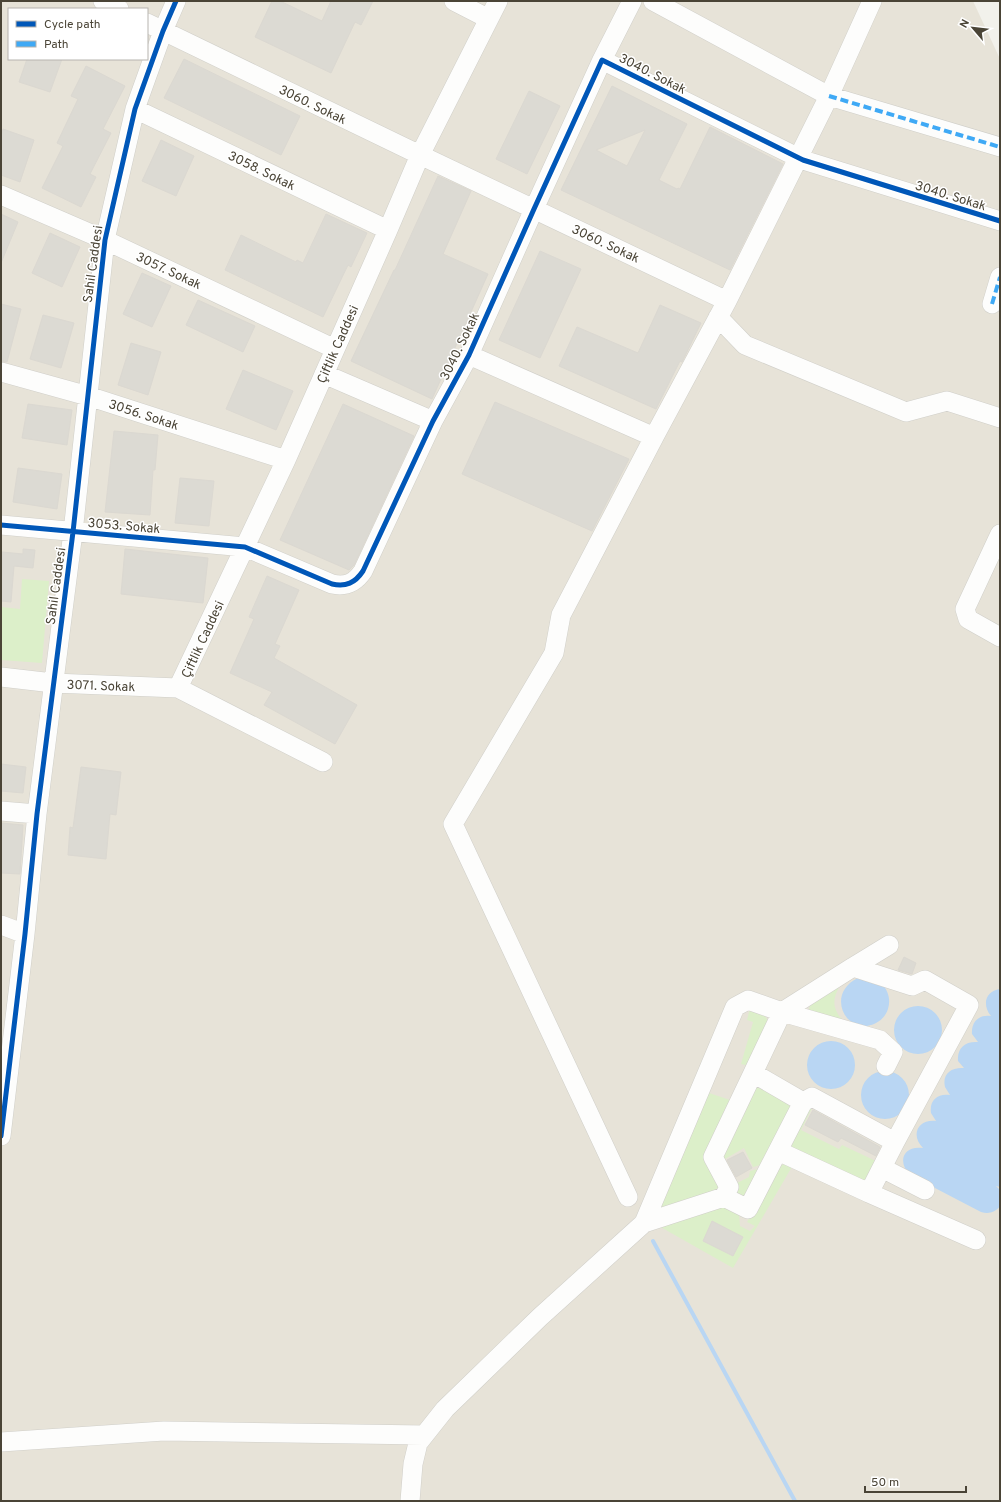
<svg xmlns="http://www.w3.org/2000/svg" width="1001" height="1502" font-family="Overpass,sans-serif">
  <rect width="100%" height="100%" fill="#f2f1eb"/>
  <path fill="#e7e3d8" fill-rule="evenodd" d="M 1,1 L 973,1 L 1000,59 L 1000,1501 L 1,1501 ZM 9,9 L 147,9 L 147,59 L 9,59 Z"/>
  <path fill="#dcefc9" d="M 22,579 L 49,581 L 42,663 L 1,660 L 1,607 L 20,609 Z
    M 841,984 C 831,1000 832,1011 846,1023 L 809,1010 L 810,1004 Z
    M 750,1008 L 765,1016 L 768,1021 L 750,1066 L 741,1064 L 753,1022 L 747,1020 Z
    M 755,1082 L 793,1102 L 768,1163 L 753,1167 L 744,1148 L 725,1159 L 733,1175 L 722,1154 Z
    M 709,1093 L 730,1100 L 709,1155 L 724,1190 L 665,1210 L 659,1206 Z
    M 809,1106 L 813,1106 L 801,1130 L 839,1149 L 842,1145 L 880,1163 L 864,1183 L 793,1150 L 790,1143 Z
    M 789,1163 L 793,1165 L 733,1268 L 657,1225 L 718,1202 L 739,1213 L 740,1226 L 750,1231 L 755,1226 L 747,1222 L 777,1166 Z
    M 766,1167 L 749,1199 L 733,1197 L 733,1185 L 749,1177 L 750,1171 Z"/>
  <path fill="#b9d6f3" d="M 858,978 L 882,983 C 888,991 891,999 888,1009 C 886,1015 882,1020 876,1023 C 847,1038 824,994 858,978 Z
    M 1000,989 L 1000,1187 L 996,1186 L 1000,1190 L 1000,1206 C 995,1213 988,1214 981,1212 L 910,1175 C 897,1162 903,1145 923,1148 C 910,1135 918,1119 936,1121 L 931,1113 C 929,1100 938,1093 950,1095 L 945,1087 C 942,1074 951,1067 964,1068 L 958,1061 C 957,1048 965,1041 978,1042 L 972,1034 C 971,1022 979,1014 991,1016 C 982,1005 985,991 1000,989 Z
    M894 1030a24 24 0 1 1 48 0a24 24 0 1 1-48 0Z
    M807 1065a24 24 0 1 1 48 0a24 24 0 1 1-48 0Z
    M861 1095a24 24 0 1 1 48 0a24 24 0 1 1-48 0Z"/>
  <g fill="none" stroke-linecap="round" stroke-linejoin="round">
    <path stroke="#b9d6f3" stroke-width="4" d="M 653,1241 L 795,1501"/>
  </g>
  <path fill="#dcdad3" stroke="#dbd8d1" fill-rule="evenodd" d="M 272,1 L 280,1 L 322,21 L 331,1 L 373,1 L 361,25 L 355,22 L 331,73 L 255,37 Z
    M 27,59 L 62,59 L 50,92 L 19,82 Z
    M 184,59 L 300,116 L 281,155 L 164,98 Z
    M 86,66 L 125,86 L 103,129 L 111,133 L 90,174 L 96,177 L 81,207 L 42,188 L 63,146 L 57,143 L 78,99 L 71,96 Z
    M 612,86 L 687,124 L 659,180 L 677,189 L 678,188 L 680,189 L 710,127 L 783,164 L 730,270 L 561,190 ZM 645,130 L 627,166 L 596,150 Z
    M 529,91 L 560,106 L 527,174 L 496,159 Z
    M 3,129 L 34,140 L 20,182 L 1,175 L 1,136 Z
    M 161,140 L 194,156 L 176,196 L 142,181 Z
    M 438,176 L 471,191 L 443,254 L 488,274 L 432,399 L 351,361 L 394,270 L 395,270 Z
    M 1,214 L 18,222 L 1,263 Z
    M 326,214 L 367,233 L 351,267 L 348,265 L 323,317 L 225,270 L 241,235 L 296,262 L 297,260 L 303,263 Z
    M 50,233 L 80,247 L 62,287 L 32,273 Z
    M 540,251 L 581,269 L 540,358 L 499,340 Z
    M 142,273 L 171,286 L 152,327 L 123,314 Z
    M 198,300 L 255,326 L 243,352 L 186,325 Z
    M 1,304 L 21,309 L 7,362 L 1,361 Z
    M 660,305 L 701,323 L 682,362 L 680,361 L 656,409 L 559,366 L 577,327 L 638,353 Z
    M 43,315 L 74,323 L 61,368 L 30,359 Z
    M 131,343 L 161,352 L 148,395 L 118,385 Z
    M 243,370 L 293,391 L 276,430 L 226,409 Z
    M 495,402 L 629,459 L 592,531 L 462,474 Z
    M 28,404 L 72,410 L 67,445 L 22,438 Z
    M 343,404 L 414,436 L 354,565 L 349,570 L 280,540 Z
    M 114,431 L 158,435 L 155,470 L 153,470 L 150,515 L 105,512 Z
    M 18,468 L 62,474 L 57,509 L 13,502 Z
    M 180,478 L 214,481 L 209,526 L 175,523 Z
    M 23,549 L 35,550 L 33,568 L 14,566 L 11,602 L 1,601 L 2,552 L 23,554 Z
    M 125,549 L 208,558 L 203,603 L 121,594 Z
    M 267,576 L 299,590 L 275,644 L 280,646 L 274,658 L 357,705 L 335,744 L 264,705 L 272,692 L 230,673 L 254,619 L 249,617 Z
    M 1,764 L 26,767 L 23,793 L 1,791 Z
    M 81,767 L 121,772 L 116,815 L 110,814 L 106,859 L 68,855 L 70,827 L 73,828 Z
    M 1,823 L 23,825 L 20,874 L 1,873 Z
    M 904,957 L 916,963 L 912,974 L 898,970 Z
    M 813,1110 L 880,1147 L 876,1156 L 841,1138 L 838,1142 L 805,1125 Z
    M 743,1152 L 752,1168 L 736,1177 L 727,1160 Z
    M 712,1221 L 743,1237 L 733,1256 L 703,1241 Z"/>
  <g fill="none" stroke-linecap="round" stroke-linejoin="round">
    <defs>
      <path id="minor" d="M 103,1 L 119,9
        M 454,1 L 489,19
        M 653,1 L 829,96 L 1000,147
        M 147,23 L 420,155 L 727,301 L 654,437 L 469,355
        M 602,60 L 632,1
        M 135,109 L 388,230
        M 1,195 L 105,240 L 335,349
        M 727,301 L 829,96 L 872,1
        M 992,304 L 1000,277
        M 718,317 L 745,345 L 906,412 L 947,401 L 1000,418
        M 1,372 L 88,396 L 286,460
        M 324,374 L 433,421
        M 1,525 L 245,547 L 332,584 C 346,587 355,583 363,571 L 433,421 L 469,355 L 534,209 L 602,60 L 803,160 L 1000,221
        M 1000,534 L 965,609 L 968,619 L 1000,637
        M 1,677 L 53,683 L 178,688 L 323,762
        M 178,688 L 286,460 L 388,230 L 420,155 L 498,1
        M 1,811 L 37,814
        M 1,925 L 25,934
        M 853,967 L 889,945
        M 753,1073 L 782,1012 L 880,1040 L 893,1052 L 886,1066
        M 1,1136 L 25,934 L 37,814 L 73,532 L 105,240 L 135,109 L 163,31 L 176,1
        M 778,1151 L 869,1193 L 895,1142
        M 882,1168 L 925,1190
        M 869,1193 L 976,1240
        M 628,1197 L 453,824 L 554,653 L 561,615 L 654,437
        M 644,1223 L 735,1007 L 748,1000 L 782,1012 L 853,967 L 912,986 L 925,980 L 969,1005 L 895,1142 L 812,1097 L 803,1102
        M 1,1442 L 164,1431 L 424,1435
        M 410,1501 L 413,1464 L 418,1443 L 445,1409 L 540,1317 L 644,1223 L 724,1197 L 748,1209 L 803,1102 L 753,1073 L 713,1157 L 729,1187 L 724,1197"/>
    </defs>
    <use href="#minor" stroke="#d0cfc9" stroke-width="20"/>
    <use href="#minor" stroke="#fdfdfc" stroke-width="19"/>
    <path stroke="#3fa9f5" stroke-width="4" stroke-dasharray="8 4" stroke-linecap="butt" d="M 829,96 L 1000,147
      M 992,304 L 1000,277"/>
    <defs>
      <path id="cycleway" d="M 1,525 L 245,547 L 332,584 C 346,587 355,583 363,571 L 433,421 L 469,355 L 534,209 L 602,60 L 803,160 L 1000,221
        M 1,1136 L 25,934 L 37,814 L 73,532 L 105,240 L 135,109 L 163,31 L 176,1"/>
    </defs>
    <use href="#cycleway" stroke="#fff" stroke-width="8"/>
    <use href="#cycleway" stroke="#0057b8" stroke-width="5"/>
  </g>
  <g text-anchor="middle" stroke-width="3" stroke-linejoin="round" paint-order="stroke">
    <g font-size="13" fill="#4a4436" stroke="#fff">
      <text transform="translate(653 73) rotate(27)" y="5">3040. Sokak</text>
      <text transform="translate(313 104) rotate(26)" y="5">3060. Sokak</text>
      <text transform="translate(262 170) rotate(26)" y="5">3058. Sokak</text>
      <text transform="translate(951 195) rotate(17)" y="5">3040. Sokak</text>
      <text transform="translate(606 243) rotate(25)" y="5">3060. Sokak</text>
      <text transform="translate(92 264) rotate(-82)" y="5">Sahil Caddesi</text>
      <text transform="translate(169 270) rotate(25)" y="5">3057. Sokak</text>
      <text transform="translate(337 344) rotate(-66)" y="5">Çiftlik Caddesi</text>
      <text transform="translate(459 346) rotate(-64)" y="5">3040. Sokak</text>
      <text transform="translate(144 414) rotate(18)" y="5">3056. Sokak</text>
      <text transform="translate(124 525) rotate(5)" y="5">3053. Sokak</text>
      <text transform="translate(55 586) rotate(-82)" y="5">Sahil Caddesi</text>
      <text transform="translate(202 639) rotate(-65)" y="5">Çiftlik Caddesi</text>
      <text transform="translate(101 685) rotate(2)" y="5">3071. Sokak</text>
    </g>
  </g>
  <rect width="1001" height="1502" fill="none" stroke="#4a4436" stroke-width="4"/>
  <rect x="8" y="8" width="140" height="52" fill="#ffffff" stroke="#b7b4af"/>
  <rect x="16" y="21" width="20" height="6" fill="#0057b8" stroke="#b7b4af"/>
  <text x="44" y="28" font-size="12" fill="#4a4436">Cycle path</text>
  <rect x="16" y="41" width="20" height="6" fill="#3fa9f5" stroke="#b7b4af"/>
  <text x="44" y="48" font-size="12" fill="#4a4436">Path</text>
  <g transform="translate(973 28) rotate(298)" stroke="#ffffff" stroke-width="3" paint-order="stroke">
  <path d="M0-3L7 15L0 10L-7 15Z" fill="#4a4436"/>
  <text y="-6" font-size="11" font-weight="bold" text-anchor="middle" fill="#4a4436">N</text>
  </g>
  <path d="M865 1486v6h101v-6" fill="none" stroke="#4a4436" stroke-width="2"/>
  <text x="871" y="1486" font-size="12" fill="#4a4436" stroke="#ffffff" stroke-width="3" paint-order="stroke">50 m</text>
</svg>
